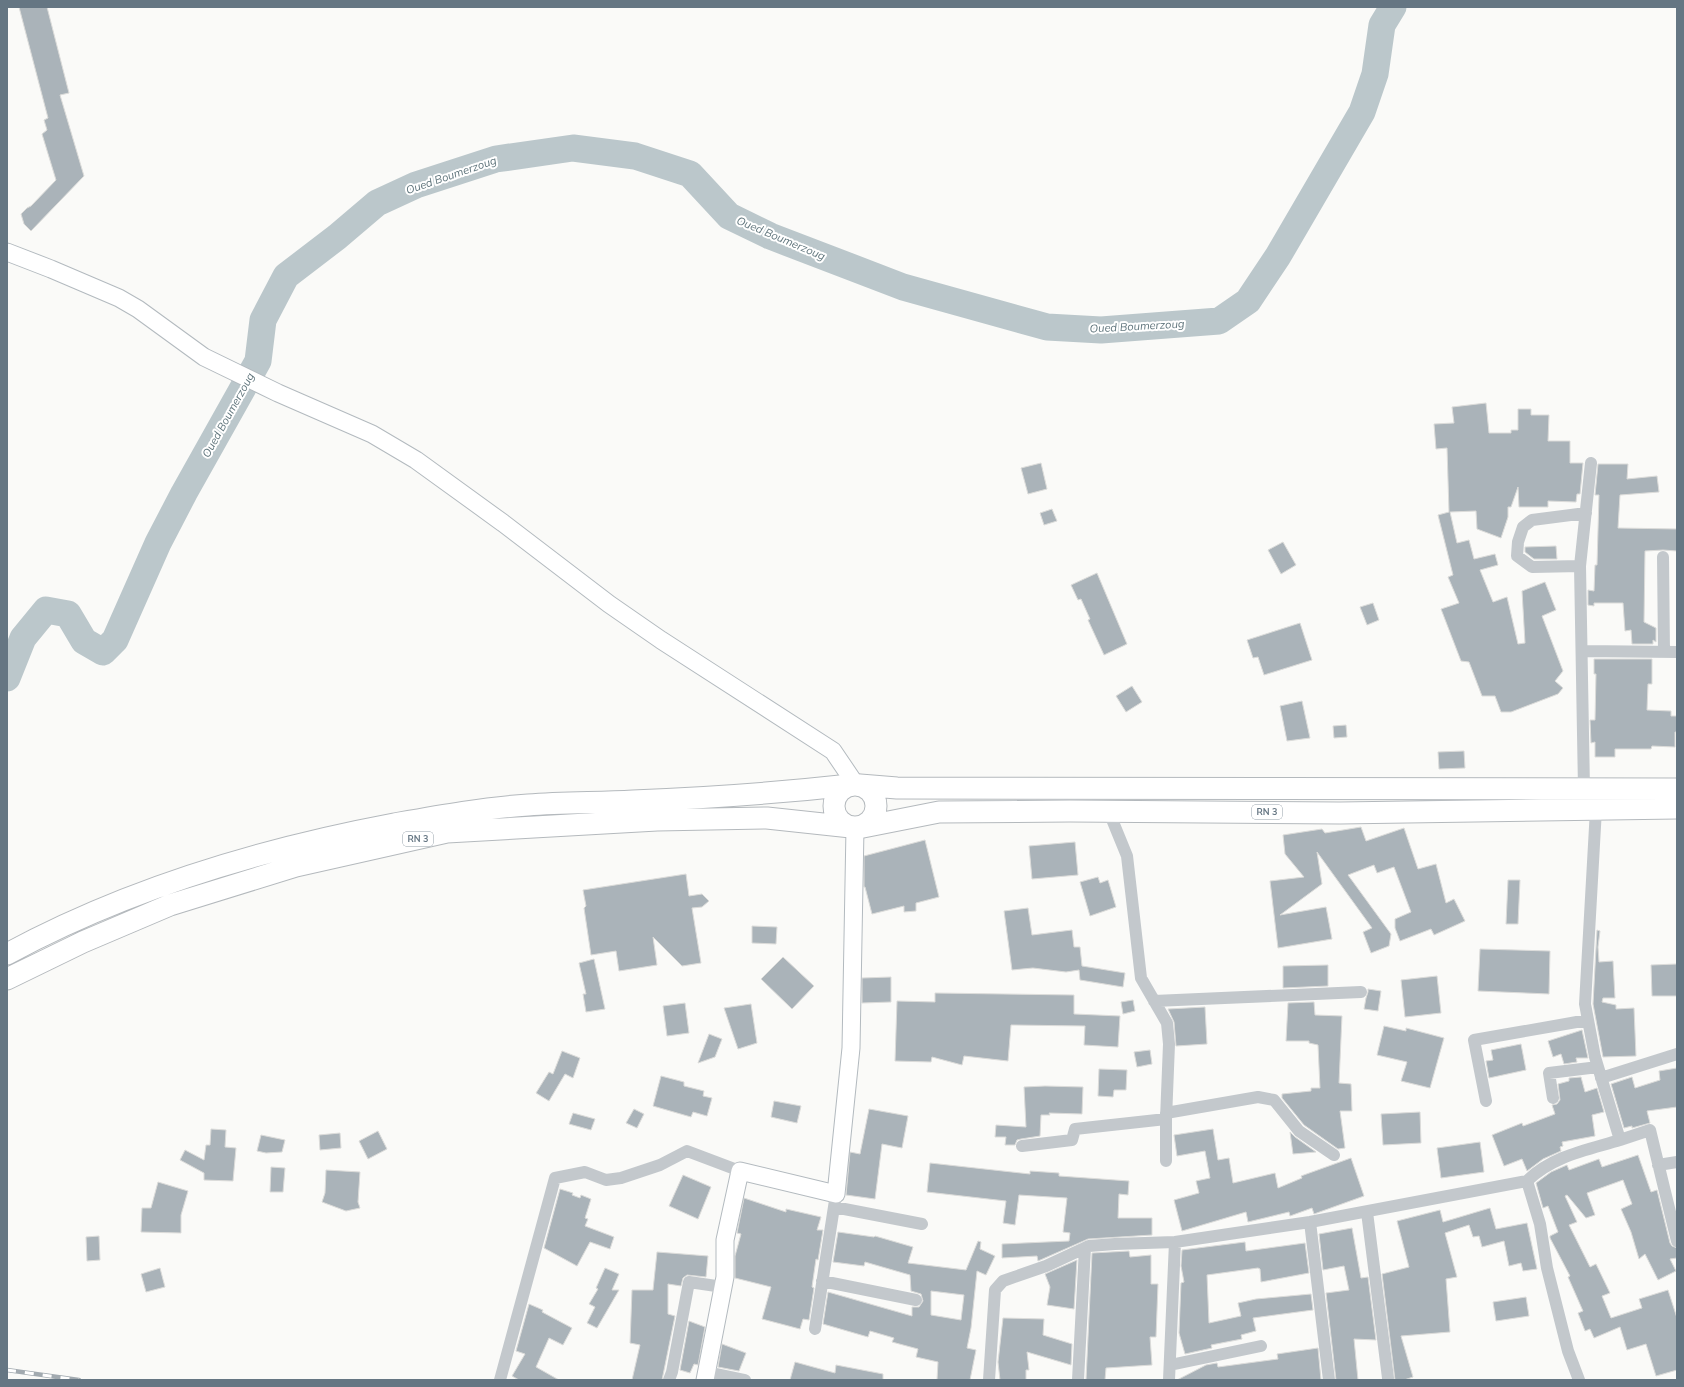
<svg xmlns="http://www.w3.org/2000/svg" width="1684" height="1387" font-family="Mulish,sans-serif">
  <rect width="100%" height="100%" fill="#fafaf8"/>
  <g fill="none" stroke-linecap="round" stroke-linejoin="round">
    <path stroke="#bbc7cb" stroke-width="27" d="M 7,678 L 23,638 L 46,610 L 68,614 L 84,641 L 103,652 L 115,640 L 158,543 L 184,493 L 258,361 L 263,320 L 286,276 L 337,237 L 377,203 L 416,185 L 496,159 L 573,148 L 635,156 L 690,174 L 729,216 L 770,236 L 903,287 L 1047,327 L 1101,330 L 1219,321 L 1248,301 L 1278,256 L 1362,112 L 1375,74 L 1382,25 L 1393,7"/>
  </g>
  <path fill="#aab3b9" stroke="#dcdcda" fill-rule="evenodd" d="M 19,7 L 47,7 L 69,93 L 60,95 L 84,176 L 31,231 L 24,224 L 21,214 L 27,208 L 31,206 L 56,180 L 42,134 L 47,130 L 44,120 L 48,118 Z
    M 1486,403 L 1489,433 L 1511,433 L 1511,430 L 1518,430 L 1518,409 L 1531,409 L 1531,415 L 1549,415 L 1548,441 L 1570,441 L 1570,463 L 1583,463 L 1580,494 L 1577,494 L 1576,502 L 1548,501 L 1548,507 L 1519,507 L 1518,487 L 1511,507 L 1508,507 L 1508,517 L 1501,538 L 1477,529 L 1476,511 L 1450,512 L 1457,543 L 1469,540 L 1474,559 L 1495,554 L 1498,565 L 1480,570 L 1493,602 L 1507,597 L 1518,644 L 1525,643 L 1522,591 L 1545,582 L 1556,610 L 1542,616 L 1563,671 L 1555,681 L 1563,688 L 1558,694 L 1511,712 L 1501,712 L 1495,696 L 1482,696 L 1469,662 L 1461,661 L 1441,609 L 1459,603 L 1448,577 L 1453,575 L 1438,515 L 1449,512 L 1447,448 L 1436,449 L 1434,424 L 1454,423 L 1452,407 Z
    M 1041,463 L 1047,489 L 1028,494 L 1021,468 Z
    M 1598,464 L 1628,464 L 1627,479 L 1657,476 L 1659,492 L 1620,495 L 1618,528 L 1677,529 L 1677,551 L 1663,550 L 1645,551 L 1644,622 L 1656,628 L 1656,642 L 1653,640 L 1653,644 L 1632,644 L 1631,630 L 1625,631 L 1623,603 L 1594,603 L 1594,606 L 1588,605 L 1588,590 L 1594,591 L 1595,565 L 1597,565 L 1599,495 L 1595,495 Z
    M 1052,509 L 1057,521 L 1044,525 L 1040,513 Z
    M 1283,542 L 1296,565 L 1281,574 L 1268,550 Z
    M 1556,546 L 1557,559 L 1534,559 L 1525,552 L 1525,547 Z
    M 1097,573 L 1127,644 L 1104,655 L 1088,620 L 1090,619 L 1081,599 L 1078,600 L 1071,585 Z
    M 1373,603 L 1379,620 L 1367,625 L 1360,607 Z
    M 1300,623 L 1312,660 L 1264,675 L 1258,657 L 1253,658 L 1247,640 Z
    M 1594,659 L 1652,659 L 1652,684 L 1648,684 L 1647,710 L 1671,711 L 1671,716 L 1677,716 L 1677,732 L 1675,732 L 1675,747 L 1652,746 L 1651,749 L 1615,749 L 1615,757 L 1595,757 L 1595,742 L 1591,743 L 1590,720 L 1595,720 L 1596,674 L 1594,674 Z
    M 1132,686 L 1142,702 L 1126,712 L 1116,696 Z
    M 1302,701 L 1310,738 L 1287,741 L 1280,706 Z
    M 1346,725 L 1347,737 L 1334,738 L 1333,726 Z
    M 1464,751 L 1465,768 L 1439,769 L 1438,752 Z
    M 1361,827 L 1366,841 L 1404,828 L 1418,869 L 1436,864 L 1446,903 L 1454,899 L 1465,921 L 1434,935 L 1431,929 L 1400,941 L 1395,928 L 1395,919 L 1411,912 L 1394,867 L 1377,873 L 1374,865 L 1348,875 L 1391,934 L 1389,946 L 1371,953 L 1363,932 L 1372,928 L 1317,852 L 1322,884 L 1280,915 L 1326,907 L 1332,939 L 1278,948 L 1270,881 L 1304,877 L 1285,854 L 1283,835 L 1322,829 L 1325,833 Z
    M 925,840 L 939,897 L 916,903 L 916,911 L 904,912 L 904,906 L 872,914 L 865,887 L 864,887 L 864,856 Z
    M 1075,842 L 1078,875 L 1032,879 L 1029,846 Z
    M 686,874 L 689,896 L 702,894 L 709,901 L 702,907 L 692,908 L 701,963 L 682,966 L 653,937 L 657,965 L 619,971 L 616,951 L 591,955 L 584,908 L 586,906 L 583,890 Z
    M 1098,877 L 1100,883 L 1108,880 L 1116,907 L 1090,916 L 1080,882 Z
    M 1508,880 L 1520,880 L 1518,924 L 1506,924 Z
    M 1028,908 L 1032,935 L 1072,930 L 1074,947 L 1080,947 L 1082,966 L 1125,973 L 1123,987 L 1080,980 L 1079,970 L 1066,972 L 1033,968 L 1012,970 L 1004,911 Z
    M 752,926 L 777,927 L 776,944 L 752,943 Z
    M 1597,930 L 1600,931 L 1598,947 L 1599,962 L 1613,961 L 1615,998 L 1603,998 L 1602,1002 L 1616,1005 L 1616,1009 L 1634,1008 L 1636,1056 L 1603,1057 L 1593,1004 Z
    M 1480,949 L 1550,951 L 1549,994 L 1478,991 Z
    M 783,957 L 814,986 L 792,1009 L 761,979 Z
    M 594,959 L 605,1009 L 586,1012 L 583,994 L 586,994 L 579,963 Z
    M 1677,964 L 1677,996 L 1652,996 L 1651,965 Z
    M 1328,965 L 1328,986 L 1283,988 L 1283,966 Z
    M 1437,976 L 1441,1013 L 1405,1017 L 1401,980 Z
    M 891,977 L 891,1002 L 862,1003 L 862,978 Z
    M 1368,989 L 1381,991 L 1378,1011 L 1364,1009 L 1366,998 L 1368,992 Z
    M 935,993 L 1074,995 L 1074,1014 L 1120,1016 L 1118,1047 L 1084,1045 L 1085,1026 L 1011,1025 L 1008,1061 L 964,1056 L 962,1065 L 932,1057 L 931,1062 L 895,1061 L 897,1001 L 935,1002 Z
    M 1133,1000 L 1135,1011 L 1123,1014 L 1121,1002 Z
    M 1314,1002 L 1315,1015 L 1342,1016 L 1339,1083 L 1351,1084 L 1352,1111 L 1340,1111 L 1345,1148 L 1338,1149 L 1304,1125 L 1282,1098 L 1282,1094 L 1311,1091 L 1311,1088 L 1320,1088 L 1318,1045 L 1309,1043 L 1309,1041 L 1286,1041 L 1288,1003 Z
    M 685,1003 L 689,1033 L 667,1036 L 663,1006 Z
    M 751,1004 L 757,1043 L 738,1049 L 724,1008 Z
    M 1205,1007 L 1207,1044 L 1176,1046 L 1174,1022 L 1168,1009 Z
    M 1384,1026 L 1406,1031 L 1406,1028 L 1444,1038 L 1430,1088 L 1401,1081 L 1407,1062 L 1377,1055 Z
    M 1582,1030 L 1588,1058 L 1576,1058 L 1577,1062 L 1564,1064 L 1561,1054 L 1553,1057 L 1548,1041 Z
    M 709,1034 L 722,1039 L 715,1057 L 698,1063 Z
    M 1521,1044 L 1526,1070 L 1489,1078 L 1486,1061 L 1493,1060 L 1491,1050 Z
    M 1150,1050 L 1152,1064 L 1137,1067 L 1134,1052 Z
    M 562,1051 L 580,1058 L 573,1078 L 565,1074 L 549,1101 L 536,1093 L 549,1072 L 553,1074 Z
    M 1677,1068 L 1677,1107 L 1647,1111 L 1650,1123 L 1632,1128 L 1632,1126 L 1624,1128 L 1611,1084 L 1632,1077 L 1635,1088 L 1660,1080 L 1659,1071 Z
    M 1099,1069 L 1127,1070 L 1126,1090 L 1114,1090 L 1113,1097 L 1098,1096 Z
    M 661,1076 L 684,1082 L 684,1086 L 704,1091 L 703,1096 L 712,1098 L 707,1116 L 693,1112 L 691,1117 L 653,1106 Z
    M 1581,1077 L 1585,1092 L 1597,1088 L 1604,1112 L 1592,1115 L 1595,1136 L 1562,1142 L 1563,1146 L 1560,1147 L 1561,1151 L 1543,1159 L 1527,1171 L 1522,1159 L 1504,1166 L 1492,1135 L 1522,1123 L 1523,1126 L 1555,1114 L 1552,1105 L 1557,1104 L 1560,1100 L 1558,1084 L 1569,1081 L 1569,1078 Z
    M 1045,1086 L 1083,1087 L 1082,1114 L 1049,1113 L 1050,1115 L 1041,1115 L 1040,1136 L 1021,1139 L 1017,1140 L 1015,1145 L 1005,1145 L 1006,1137 L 995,1137 L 996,1125 L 1026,1127 L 1024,1087 Z
    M 774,1101 L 801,1106 L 797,1123 L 771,1117 Z
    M 634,1109 L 644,1114 L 637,1128 L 626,1123 Z
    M 869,1109 L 908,1116 L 902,1148 L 882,1144 L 875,1199 L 846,1195 L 850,1152 L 860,1154 Z
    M 1420,1112 L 1421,1143 L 1383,1145 L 1381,1114 Z
    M 573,1113 L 595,1119 L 591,1130 L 569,1124 Z
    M 211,1129 L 226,1130 L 225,1147 L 236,1148 L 233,1181 L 204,1180 L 204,1173 L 180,1160 L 185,1150 L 204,1160 L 206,1145 L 210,1145 Z
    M 1213,1129 L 1218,1160 L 1229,1158 L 1233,1183 L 1275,1173 L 1278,1188 L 1302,1178 L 1301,1176 L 1351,1158 L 1364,1196 L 1314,1214 L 1312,1208 L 1290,1216 L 1289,1212 L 1248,1222 L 1246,1212 L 1182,1231 L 1174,1200 L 1199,1193 L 1196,1181 L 1210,1178 L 1205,1151 L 1177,1156 L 1174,1135 Z
    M 378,1131 L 387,1149 L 368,1159 L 359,1141 Z
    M 1290,1132 L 1295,1137 L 1316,1152 L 1293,1154 Z
    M 340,1133 L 341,1148 L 320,1150 L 319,1135 Z
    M 261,1135 L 285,1140 L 282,1152 L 266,1153 L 257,1151 Z
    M 1480,1142 L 1484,1172 L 1441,1178 L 1437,1148 Z
    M 1638,1155 L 1651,1192 L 1657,1190 L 1670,1243 L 1672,1246 L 1677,1248 L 1677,1258 L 1670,1259 L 1676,1271 L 1658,1280 L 1645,1254 L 1639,1259 L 1631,1232 L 1621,1209 L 1632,1204 L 1623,1180 L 1587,1193 L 1595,1215 L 1586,1218 L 1567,1195 L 1565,1196 L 1577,1222 L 1569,1225 L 1590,1267 L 1596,1264 L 1610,1293 L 1602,1296 L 1611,1318 L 1642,1308 L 1639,1299 L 1668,1290 L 1677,1318 L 1677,1370 L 1656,1376 L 1646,1344 L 1627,1350 L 1620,1327 L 1594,1338 L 1590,1329 L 1585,1331 L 1578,1313 L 1583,1311 L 1568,1277 L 1570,1276 L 1550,1238 L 1550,1236 L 1558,1232 L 1548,1206 L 1543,1208 L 1536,1183 L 1551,1172 L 1567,1165 L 1569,1170 L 1599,1159 L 1602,1167 Z
    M 930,1163 L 1030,1174 L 1030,1171 L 1059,1173 L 1059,1176 L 1129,1181 L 1128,1195 L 1119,1194 L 1118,1218 L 1152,1218 L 1152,1235 L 1088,1239 L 1038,1261 L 1037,1256 L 1002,1258 L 1002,1244 L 1069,1241 L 1070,1233 L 1063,1232 L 1067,1198 L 1019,1195 L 1015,1225 L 1003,1223 L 1006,1201 L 927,1192 Z
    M 271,1167 L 285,1168 L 283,1192 L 270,1192 Z
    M 326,1170 L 360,1172 L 358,1202 L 360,1208 L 346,1211 L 322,1202 L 325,1193 Z
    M 683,1175 L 711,1187 L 698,1219 L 669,1206 Z
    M 158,1182 L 188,1191 L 181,1215 L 181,1233 L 141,1232 L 142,1208 L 151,1208 Z
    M 560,1189 L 573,1193 L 572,1195 L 580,1198 L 581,1195 L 591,1199 L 585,1218 L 588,1219 L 585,1226 L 614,1237 L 610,1249 L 590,1242 L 577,1266 L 544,1248 Z
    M 744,1198 L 786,1212 L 786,1209 L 821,1217 L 817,1230 L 823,1230 L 818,1260 L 816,1259 L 812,1287 L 814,1288 L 809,1320 L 803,1319 L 800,1329 L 762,1319 L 771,1287 L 735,1278 L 735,1256 L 741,1234 L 737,1233 Z
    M 1490,1208 L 1496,1229 L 1527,1223 L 1537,1269 L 1523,1271 L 1521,1263 L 1509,1266 L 1504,1241 L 1482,1247 L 1479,1236 L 1473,1237 L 1469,1225 L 1445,1233 L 1457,1277 L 1446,1279 L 1450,1332 L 1401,1336 L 1413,1377 L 1404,1380 L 1395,1380 L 1382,1274 L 1409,1267 L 1397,1221 L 1440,1210 L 1443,1222 Z
    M 1352,1228 L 1361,1278 L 1368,1277 L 1376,1340 L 1354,1339 L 1358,1380 L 1336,1380 L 1326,1293 L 1349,1290 L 1344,1266 L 1323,1270 L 1319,1234 Z
    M 838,1232 L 874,1237 L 875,1236 L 913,1247 L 908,1263 L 966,1270 L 978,1241 L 981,1242 L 980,1249 L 995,1256 L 986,1275 L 977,1271 L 971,1328 L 967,1348 L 976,1350 L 970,1380 L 937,1380 L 938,1362 L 916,1357 L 918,1349 L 892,1342 L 894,1338 L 870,1331 L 868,1337 L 823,1324 L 828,1292 L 912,1316 L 912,1307 L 919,1307 L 923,1301 L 921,1294 L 911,1291 L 910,1275 L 865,1262 L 864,1266 L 833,1262 ZM 931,1291 L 964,1295 L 961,1320 L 931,1315 Z
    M 99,1236 L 100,1260 L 87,1261 L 86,1237 Z
    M 1245,1242 L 1246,1251 L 1305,1243 L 1309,1273 L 1261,1282 L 1260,1269 L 1258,1268 L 1207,1275 L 1209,1323 L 1241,1316 L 1238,1303 L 1256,1299 L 1311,1294 L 1313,1310 L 1253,1318 L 1256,1331 L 1241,1335 L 1242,1339 L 1211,1345 L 1212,1348 L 1185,1354 L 1179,1333 L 1181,1283 L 1184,1282 L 1181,1266 L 1182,1250 Z
    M 1129,1251 L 1130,1257 L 1151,1255 L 1151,1284 L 1158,1284 L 1156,1337 L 1150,1337 L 1152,1365 L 1106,1368 L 1105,1380 L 1086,1380 L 1092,1253 Z
    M 657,1252 L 708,1256 L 706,1277 L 687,1275 L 683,1278 L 681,1286 L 668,1284 L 668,1314 L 675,1316 L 662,1380 L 632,1380 L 640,1345 L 630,1343 L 632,1290 L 653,1290 Z
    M 1077,1260 L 1074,1309 L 1047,1305 L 1050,1287 L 1045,1274 Z
    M 160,1268 L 165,1287 L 146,1292 L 141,1274 Z
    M 605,1268 L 619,1274 L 612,1290 L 619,1290 L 597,1328 L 587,1323 L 595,1307 L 589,1304 L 598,1289 L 596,1288 Z
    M 1526,1297 L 1529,1316 L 1496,1321 L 1493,1302 Z
    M 529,1304 L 543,1310 L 542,1312 L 572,1328 L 563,1345 L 549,1338 L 536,1367 L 559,1380 L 519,1380 L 512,1376 L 525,1354 L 516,1351 Z
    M 1003,1318 L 1044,1319 L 1043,1335 L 1072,1344 L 1071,1365 L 1027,1352 L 1029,1370 L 1026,1370 L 1026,1380 L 1000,1380 L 998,1362 Z
    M 689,1321 L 705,1327 L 698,1365 L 694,1364 L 690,1373 L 680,1370 Z
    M 722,1344 L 746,1353 L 739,1371 L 718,1367 Z
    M 1318,1348 L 1321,1380 L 1177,1380 L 1206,1365 L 1217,1363 L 1218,1367 L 1278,1359 L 1277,1354 Z
    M 795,1362 L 835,1373 L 836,1365 L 883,1374 L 883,1380 L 790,1380 Z"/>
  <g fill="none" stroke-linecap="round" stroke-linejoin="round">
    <defs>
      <path id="secondary" d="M 7,252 L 51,269 L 119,298 L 138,309 L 204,357 L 278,393 L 372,434 L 416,460 L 503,523 L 609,604 L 661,640 L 833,751 L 856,785
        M 705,1380 L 725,1277 L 725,1240 L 740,1171 L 836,1194 L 851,1048 L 855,828"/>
      <path id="highway" d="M834 806a21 21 0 1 1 42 0a21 21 0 1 1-42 0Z
        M 860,785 L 897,788 L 1677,789
        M 858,828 L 939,812 L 1070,811 L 1340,813 L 1677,808
        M 7,954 C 127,889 261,849 394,824 C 439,816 483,808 528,805 C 563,802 598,803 633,801 C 706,798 778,793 850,785
        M 7,979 L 83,942 L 170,905 L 296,866 L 447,832 L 657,820 L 767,818 L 851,827"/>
    </defs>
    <use href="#secondary" stroke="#b3babf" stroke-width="19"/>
    <use href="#highway" stroke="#b4b9bd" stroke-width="23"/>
    <path stroke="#c3c8cc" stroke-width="12" d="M 1663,557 L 1664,652
      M 1580,566 L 1591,463
      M 1582,651 L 1677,652
      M 1584,789 L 1580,566 L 1532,567 L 1517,556 L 1518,542 L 1523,527 L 1532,520 L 1586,513
      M 1109,812 L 1127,856 L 1141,978 L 1167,1023 L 1169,1044 L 1166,1119 L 1166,1161
      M 1154,1001 L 1361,992
      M 1601,1078 L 1677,1054
      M 1553,1098 L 1549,1073 L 1598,1067
      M 1486,1101 L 1474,1040 L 1588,1020
      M 1166,1113 L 1258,1097 L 1274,1100 L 1299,1131 L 1334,1155
      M 1620,1140 L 1650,1130 L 1677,1241
      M 1022,1146 L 1072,1140 L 1075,1129 L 1166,1119
      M 1658,1165 L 1677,1162
      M 1527,1181 L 1540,1224 L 1547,1268 L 1568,1351 L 1579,1380
      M 834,1207 L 922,1224
      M 1367,1212 L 1388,1378
      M 1310,1222 L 1329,1380
      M 822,1281 L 916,1300
      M 815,1329 L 836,1194
      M 1170,1365 L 1261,1346
      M 707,1372 L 745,1380
      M 500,1380 L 555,1178 L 585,1172 L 606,1180 L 621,1178 L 660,1165 L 687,1151 L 740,1171
      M 669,1380 L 672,1372 L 689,1282 L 723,1287
      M 989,1380 L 995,1290 L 1003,1281 L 1046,1266 L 1089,1246 L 1115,1244 L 1175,1242 L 1310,1222 L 1527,1181 C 1552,1156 1587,1150 1620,1140 L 1595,1057 L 1585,1004 L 1596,809
      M 1078,1380 L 1085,1248
      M 1169,1380 L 1175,1242"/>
    <use href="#secondary" stroke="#fff" stroke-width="17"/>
    <use href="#highway" stroke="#fff" stroke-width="21"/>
    <defs>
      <path id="rail" d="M 7,1370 L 79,1380"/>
    </defs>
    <use href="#rail" stroke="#a2aab0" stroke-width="4.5"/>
    <use href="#rail" stroke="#fff" stroke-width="3" stroke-dasharray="9" stroke-linecap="butt"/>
  </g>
  <g text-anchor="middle" stroke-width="4" stroke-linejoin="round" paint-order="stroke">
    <g fill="#fff" stroke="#939fa8" stroke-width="1">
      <rect x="1252" y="805" width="30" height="14" rx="3"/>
      <rect x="403" y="832" width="30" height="14" rx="3"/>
    </g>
    <g font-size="9" font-weight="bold" fill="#657683">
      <text x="1267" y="815">RN 3</text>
      <text x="418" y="842">RN 3</text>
    </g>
    <g font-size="11" font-style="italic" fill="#60757c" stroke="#fff">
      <text transform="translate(451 175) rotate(-19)" y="4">Oued Boumerzoug</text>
      <text transform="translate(781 238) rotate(23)" y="4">Oued Boumerzoug</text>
      <text transform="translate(1137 326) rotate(-3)" y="4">Oued Boumerzoug</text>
      <text transform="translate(228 415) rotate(-61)" y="4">Oued Boumerzoug</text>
    </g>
  </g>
  <rect width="1684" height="1387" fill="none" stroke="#657683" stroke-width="16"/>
</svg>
